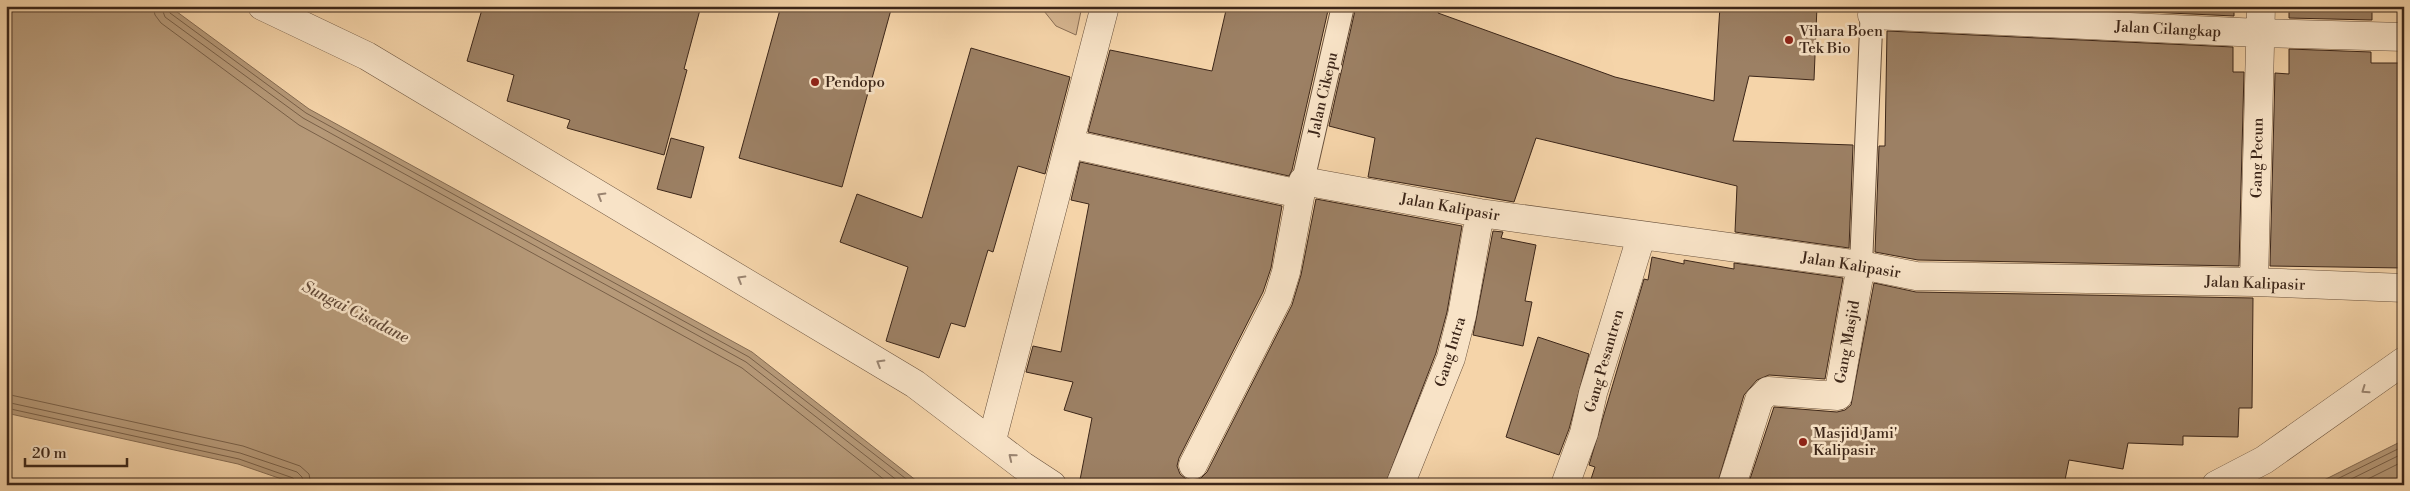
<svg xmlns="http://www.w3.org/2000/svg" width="2410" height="491" font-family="'Libre Bodoni',serif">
  <rect width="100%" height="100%" fill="#f5d4a9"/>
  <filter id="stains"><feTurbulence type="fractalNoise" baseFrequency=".004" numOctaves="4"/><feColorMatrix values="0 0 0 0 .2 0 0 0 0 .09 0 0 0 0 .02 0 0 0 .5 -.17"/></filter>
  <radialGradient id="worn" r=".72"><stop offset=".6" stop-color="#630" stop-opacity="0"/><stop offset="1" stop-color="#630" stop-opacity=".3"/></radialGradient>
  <path fill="#d6b691" stroke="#896e55" d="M 1040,6 L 1082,6 L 1076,35 L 1056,26 Z"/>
  <path fill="#b69978" stroke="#856b52" d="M 6,6 L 169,6 L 309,109 L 752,352 L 922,485 L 299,485 L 238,464 L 6,413 Z
    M 2404,440 L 2404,485 L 2314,485 Z"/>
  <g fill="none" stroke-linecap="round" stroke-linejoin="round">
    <path stroke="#796048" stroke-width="1" d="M 153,6 L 155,15 L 161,23 L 299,125 L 742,368 L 891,485
      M 161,6 L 165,17 L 303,118 L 746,362 L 903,485
      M 167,6 L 170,13 L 306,113 L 749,357 L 914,485
      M 6,394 L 243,446 L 300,466 L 309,474 L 311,485
      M 6,402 L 240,453 L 297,472 L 302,477 L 304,485
      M 6,408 L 239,459 L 293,478 L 297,485
      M 2325,485 L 2404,446
      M 2339,485 L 2404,453
      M 2356,485 L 2404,461"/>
  </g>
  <path fill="#9c8064" stroke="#3c2619" d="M 483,6 L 701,6 L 684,69 L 687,70 L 664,155 L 567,128 L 570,120 L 507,101 L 514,75 L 467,61 Z
    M 781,6 L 892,6 L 842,187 L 739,158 Z
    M 1227,6 L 1329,6 L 1292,170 L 1289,176 L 1088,132 L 1110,50 L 1212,71 Z
    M 1356,6 L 1440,6 L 1438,13 L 1615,77 L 1714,101 L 1720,6 L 1817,6 L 1814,80 L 1749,76 L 1733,141 L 1853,145 L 1849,248 L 1735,232 L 1737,186 L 1536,138 L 1514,202 L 1368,177 L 1375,138 L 1329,126 Z
    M 2021,6 L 2234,6 L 2234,16 Z
    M 2289,6 L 2372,6 L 2372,20 L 2289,18 Z
    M 1887,31 L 2233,47 L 2233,72 L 2244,72 L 2239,266 L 1918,260 L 1875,252 L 1879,146 L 1885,146 Z
    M 971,48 L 1070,77 L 1045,174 L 1018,166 L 993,252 L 988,250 L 965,327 L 951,323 L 939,358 L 886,341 L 908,267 L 840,242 L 857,194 L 922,218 Z
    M 2289,49 L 2371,52 L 2371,63 L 2404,63 L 2404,268 L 2270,266 L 2275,73 L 2289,74 Z
    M 671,138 L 704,147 L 691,198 L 657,189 Z
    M 1080,162 L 1282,206 L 1271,268 L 1263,292 L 1179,458 L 1177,466 L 1180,474 L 1186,479 L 1193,481 L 1201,478 L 1207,472 L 1292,305 L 1301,275 L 1316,199 L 1462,226 L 1447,312 L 1436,353 L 1385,485 L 1079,485 L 1092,418 L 1064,410 L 1073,382 L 1026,372 L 1033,346 L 1061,352 L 1089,204 L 1071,200 Z
    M 1493,231 L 1503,232 L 1501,238 L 1536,245 L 1525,301 L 1532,302 L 1523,346 L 1473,335 Z
    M 1652,257 L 1684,264 L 1684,260 L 1734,269 L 1734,263 L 1843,278 L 1825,379 L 1769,375 L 1757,380 L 1744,395 L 1717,485 L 1589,485 L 1595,467 L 1589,465 L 1644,279 L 1648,280 Z
    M 1874,283 L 1916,292 L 2253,298 L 2252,408 L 2239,408 L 2238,437 L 2183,436 L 2183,445 L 2128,443 L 2123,469 L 2069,460 L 2064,485 L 1748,485 L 1774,407 L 1837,412 L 1845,410 L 1851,405 Z
    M 1538,337 L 1589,354 L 1569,429 L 1559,455 L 1506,437 Z"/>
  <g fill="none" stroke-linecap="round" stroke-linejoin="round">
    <defs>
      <path id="pedestrian" d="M 1303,181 L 1343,6
        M 1861,265 L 1872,6"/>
      <path id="minor" d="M 1872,15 L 2260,33 L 2404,37
        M 1070,144 L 1300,194
        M 2254,282 L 2261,6
        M 992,440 L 1105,6
        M 1193,465 L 1278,298 L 1286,272 L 1303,181 L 1480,213 L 1861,265 L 1916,276 L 2254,282 L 2404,288
        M 1400,485 L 1451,358 L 1462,315 L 1480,213
        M 1565,485 L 1584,433 L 1593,393 L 1641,237
        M 1732,485 L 1759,400 L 1768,391 L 1838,396 L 1861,265"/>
      <path id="tertiary" d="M 262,6 L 367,56 L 915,384 L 1023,466 L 1052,485
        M 2216,485 L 2264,460 L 2404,361"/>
    </defs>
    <use href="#pedestrian" stroke="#6a523d" stroke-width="24"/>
    <use href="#minor" stroke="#6a523d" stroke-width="29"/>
    <use href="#tertiary" stroke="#6a523d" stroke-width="29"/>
    <use href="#pedestrian" stroke="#f8e3c7" stroke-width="22"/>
    <use href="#minor" stroke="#f8e3c7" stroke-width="28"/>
    <use href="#tertiary" stroke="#f8e3c7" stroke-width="28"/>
  </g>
  <defs><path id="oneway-chevron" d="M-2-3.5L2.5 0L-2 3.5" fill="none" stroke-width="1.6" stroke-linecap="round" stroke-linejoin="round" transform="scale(1.25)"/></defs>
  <g stroke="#9a8470">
    <use href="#oneway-chevron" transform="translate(601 196) rotate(-149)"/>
    <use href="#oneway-chevron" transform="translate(741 279) rotate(-149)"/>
    <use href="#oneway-chevron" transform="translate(880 363) rotate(-149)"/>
    <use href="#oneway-chevron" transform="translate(2365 390) rotate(145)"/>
    <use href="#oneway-chevron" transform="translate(1012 457) rotate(-141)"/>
  </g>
  <g fill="#8f2418" stroke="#f8e3c7" stroke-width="2">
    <circle cx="1789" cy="40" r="5"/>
    <circle cx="815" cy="82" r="5"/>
    <circle cx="1803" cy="442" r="5"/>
  </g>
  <g text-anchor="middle" stroke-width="5" stroke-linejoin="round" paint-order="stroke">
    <g font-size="15" fill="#3c2619" stroke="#f8e3c7">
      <text transform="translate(2168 29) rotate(3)" y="5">Jalan Cilangkap</text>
      <text transform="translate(1323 94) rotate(-77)" y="5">Jalan Cikepu</text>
      <text transform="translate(2257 158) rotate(-89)" y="5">Gang Pecun</text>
      <text transform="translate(1450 207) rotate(10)" y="5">Jalan Kalipasir</text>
      <text transform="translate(1851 265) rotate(9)" y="5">Jalan Kalipasir</text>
      <text transform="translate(2255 283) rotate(2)" y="5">Jalan Kalipasir</text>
      <text transform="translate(1847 342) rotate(-80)" y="5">Gang Masjid</text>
      <text transform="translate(1450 352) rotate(-73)" y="5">Gang Intra</text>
      <text transform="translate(1604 361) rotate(-74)" y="5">Gang Pesantren</text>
    </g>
    <g font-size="15" fill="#3c2619" stroke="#f8e3c7" text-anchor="start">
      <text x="1799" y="36">Vihara Boen<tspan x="1799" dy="17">Tek Bio</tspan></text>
      <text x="825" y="87">Pendopo</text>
      <text x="1813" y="438">Masjid Jami'<tspan x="1813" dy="17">Kalipasir</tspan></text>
    </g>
    <g font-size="16" font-style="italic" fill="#614836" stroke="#f8e3c7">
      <text transform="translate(356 311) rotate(27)" y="6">Sungai Cisadane</text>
    </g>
  </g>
  <rect width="2410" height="491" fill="none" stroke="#f5d4a9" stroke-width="25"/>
  <rect x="8" y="8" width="2395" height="476" fill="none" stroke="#3c2619" stroke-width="2.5"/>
  <rect x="12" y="12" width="2385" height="466" fill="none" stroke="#3c2619"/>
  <path d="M25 458v8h102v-8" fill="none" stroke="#3c2619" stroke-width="2.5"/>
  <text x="32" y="458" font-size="15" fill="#3c2619" stroke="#f8e3c7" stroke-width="4" paint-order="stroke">20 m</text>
  <rect width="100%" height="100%" filter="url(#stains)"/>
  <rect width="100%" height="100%" fill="url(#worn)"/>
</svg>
